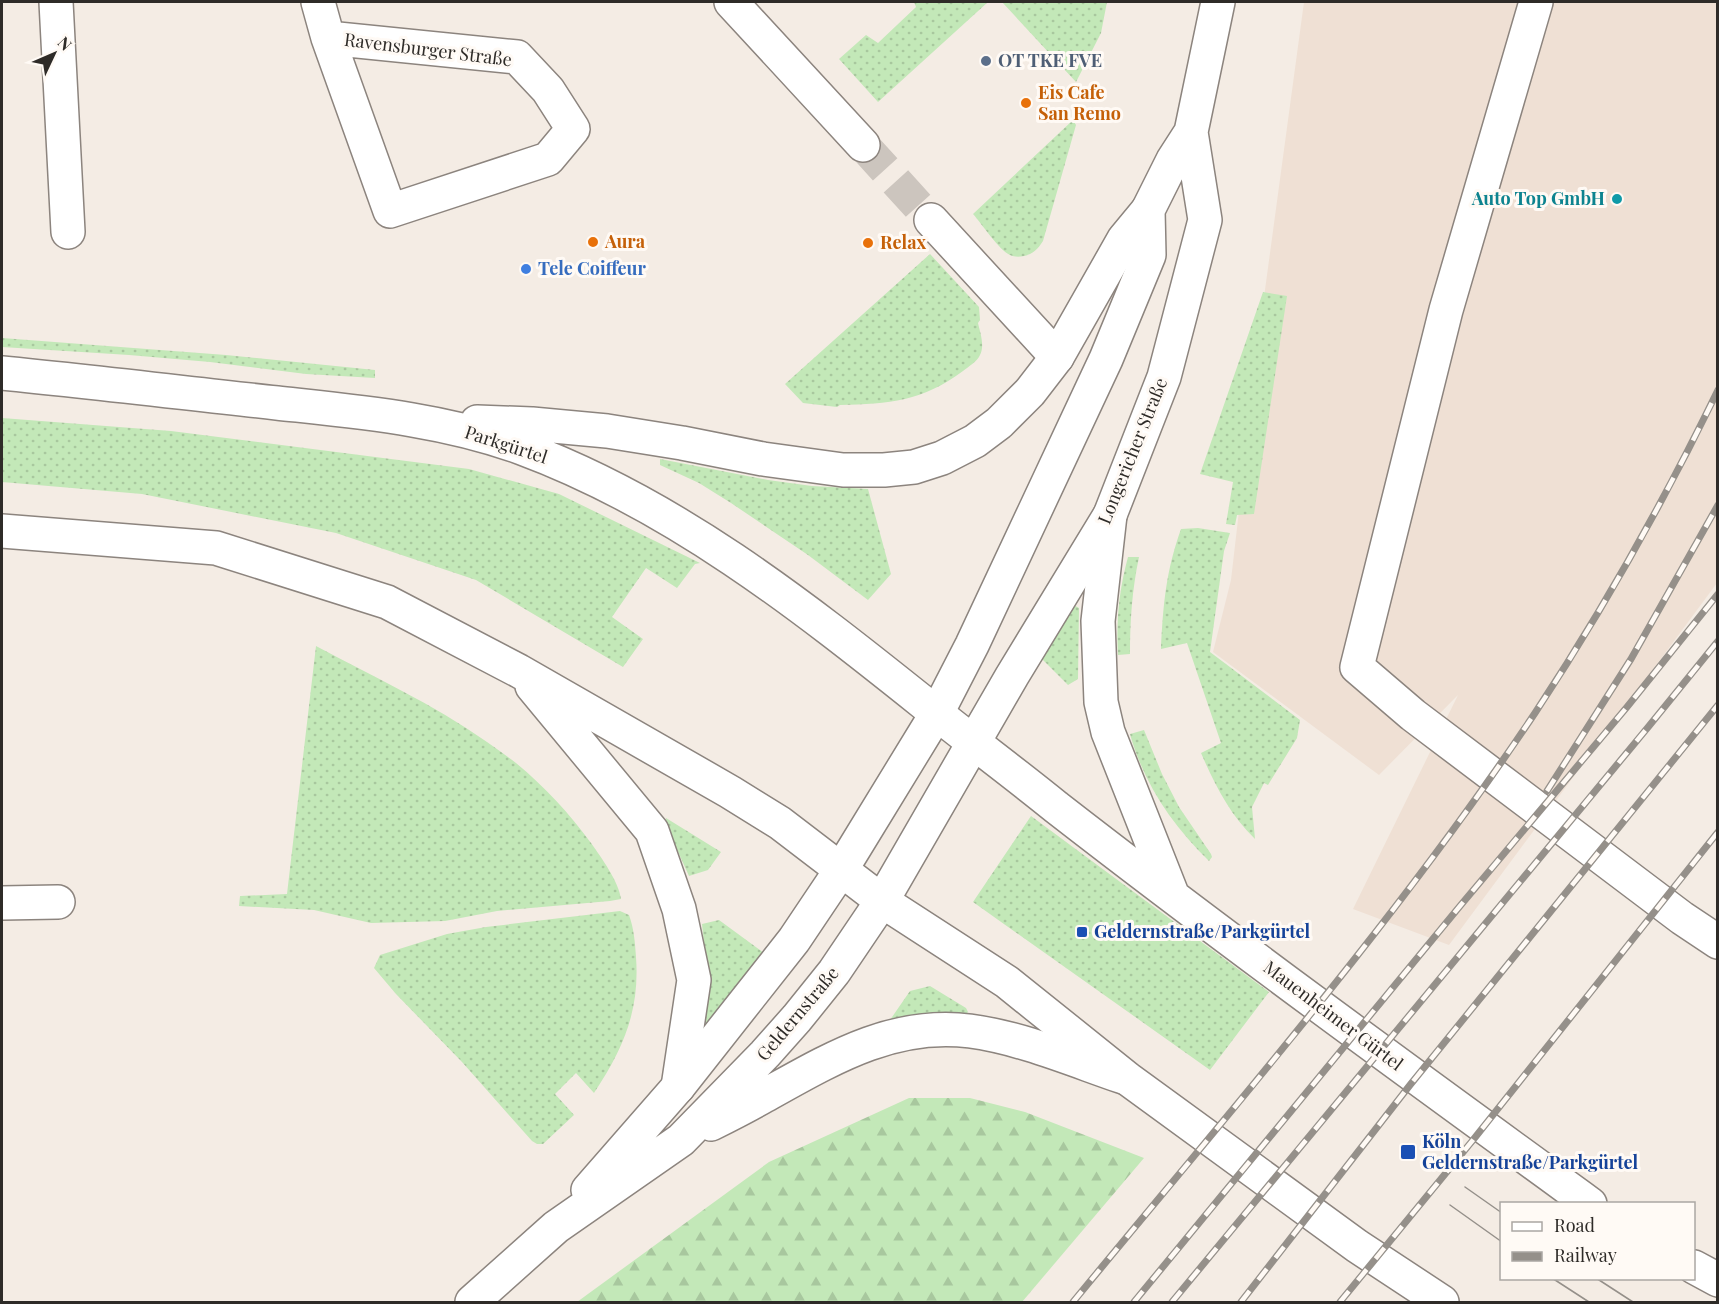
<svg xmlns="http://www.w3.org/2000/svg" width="1719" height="1304" font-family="'Playfair Display',serif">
  <defs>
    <pattern id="grass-dots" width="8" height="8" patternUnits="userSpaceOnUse" patternTransform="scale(1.5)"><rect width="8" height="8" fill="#c3e8b8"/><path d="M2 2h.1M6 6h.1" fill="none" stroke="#a8c79e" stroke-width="1.8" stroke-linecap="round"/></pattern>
    <pattern id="forest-firs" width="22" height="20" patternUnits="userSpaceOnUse" patternTransform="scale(1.5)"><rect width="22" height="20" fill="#c3e8b8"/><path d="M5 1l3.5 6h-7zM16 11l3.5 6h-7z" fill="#a8c79e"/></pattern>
  </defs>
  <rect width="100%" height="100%" fill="#f4ece4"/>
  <path fill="#efe0d4" d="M 1304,2 L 1717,2 L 1717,583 L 1449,945 L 1353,909 L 1458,695 L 1379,775 L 1213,652 L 1231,580 L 1262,312 Z"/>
  <path fill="url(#grass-dots)" d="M 914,2 L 988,2 L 878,102 L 839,59 L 866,35 L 878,43 L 916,7 Z
    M 1002,2 L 1107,2 L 1101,33 L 1076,82 Z
    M 1073,120 L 1076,125 L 1043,241 C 1038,249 1033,254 1024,256 C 1019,257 1014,257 1010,255 C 999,250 982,224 973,214 Z
    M 930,254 L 979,307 L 980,320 L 978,323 C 980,332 985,346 980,355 C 977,362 969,366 963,371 C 923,401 889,404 840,405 L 837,407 L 803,403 L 785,384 Z
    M 1263,292 L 1287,296 L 1254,514 L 1237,515 L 1235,525 L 1226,524 L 1233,482 L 1200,474 Z
    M 2,338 L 226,355 L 375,370 L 375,378 L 306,374 L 210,362 L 129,355 L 2,347 Z
    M 2,418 L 171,431 L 469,469 L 559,494 L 700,563 L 695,564 L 677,588 L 646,568 L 612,617 L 643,639 L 623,667 L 476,580 L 336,533 L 142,494 L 2,482 Z
    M 660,459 L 768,480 L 812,486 L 868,489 L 891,574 L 868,600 L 808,555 L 731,503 L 699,483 L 660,465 Z
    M 1198,528 L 1230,533 L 1224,551 L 1210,652 L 1300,720 L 1297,738 L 1268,785 L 1264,783 L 1252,807 L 1255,839 C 1230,815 1215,785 1201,753 L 1221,743 L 1187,643 L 1161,649 C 1163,605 1166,571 1181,529 Z
    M 1128,557 L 1139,557 C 1132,590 1130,621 1130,654 L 1118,655 C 1116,621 1119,590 1128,557 Z
    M 1070,603 L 1079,608 L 1078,679 L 1068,685 L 1042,659 Z
    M 316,646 C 374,677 433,704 487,742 C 497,749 507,756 516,763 C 545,787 569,813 591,843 C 601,857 619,882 621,899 L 610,901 L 497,911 L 445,921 L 371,923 L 314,910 L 239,906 L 240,896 L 287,894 Z
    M 1144,730 L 1162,774 L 1179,807 L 1211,854 L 1212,857 L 1209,861 C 1172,825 1144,784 1130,734 Z
    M 1031,816 L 1269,992 L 1210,1070 L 973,902 Z
    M 666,818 L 721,852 L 708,870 L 689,876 L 665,823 Z
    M 620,911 L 629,915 C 634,929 635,942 636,957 C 640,1011 623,1049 594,1093 L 576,1073 L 555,1094 L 574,1115 L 543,1144 L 537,1144 L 532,1141 L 462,1062 L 396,994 L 374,968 L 380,955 L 447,934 L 486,927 Z
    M 719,920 L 764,953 L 706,1024 L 704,1023 L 707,972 L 702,924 Z
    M 930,986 L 966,1008 L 968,1012 L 966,1014 L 929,1014 L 890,1020 L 910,991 Z"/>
  <path fill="url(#forest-firs)" d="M 909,1098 L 970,1098 L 1025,1112 L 1144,1158 L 1022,1302 L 577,1302 L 769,1162 Z"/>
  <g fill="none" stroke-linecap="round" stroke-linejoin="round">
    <path stroke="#ccc5be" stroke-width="33" stroke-dasharray="33 16" stroke-linecap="butt" d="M 863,145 L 931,220"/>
    <defs>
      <path id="minor" d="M 56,2 L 68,232
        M 318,2 L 328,38 L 390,211 L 548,159 L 573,129 L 548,90 L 517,57 L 328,38
        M 731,2 L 863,145
        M 1536,2 L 1446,310 L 1357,667 L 1413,715 L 1682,918 L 1718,942
        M 931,220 L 1057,357
        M 2,903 L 58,902
        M 711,1124 C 729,1115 747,1106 764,1096 C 829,1060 892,1021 970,1031 C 1022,1038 1073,1060 1123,1077
        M 588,1190 L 678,1087 L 794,940 L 841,870 L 937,713 L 972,645 L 1106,359 L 1149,255 L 1148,210 L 1173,160 L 1191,132
        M 472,1302 L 556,1227 L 681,1140 L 765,1054 L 797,1018 L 834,972 L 882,901 L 1012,676 L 1110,515 L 1164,377 L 1205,220 L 1191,132 L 1218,2"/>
      <path id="major" d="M 2,373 C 93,382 185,393 277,403 C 360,412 443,419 522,448 C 673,504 800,604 925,704 C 968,739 1013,772 1056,807 C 1231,943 1410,1073 1590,1204
        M 477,422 L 532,424 L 607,431 L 682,443 L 763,459 L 843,470 L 884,470 L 914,467 L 942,458 L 975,441 L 999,423 L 1030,392 L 1057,357 L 1124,239 L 1148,210
        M 1110,515 L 1098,621 L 1101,702 L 1108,732 L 1172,894
        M 2,531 L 216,548 L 387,602 L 519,671 L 730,792 L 780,823 L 882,901 L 1007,982 L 1128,1079 L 1357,1246 L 1442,1302
        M 532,686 L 652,831 L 679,909 L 694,980 L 678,1087
        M 1694,1267 L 1718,1280"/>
    </defs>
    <use href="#minor" stroke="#8c847e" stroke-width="36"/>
    <use href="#major" stroke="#8c847e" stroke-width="36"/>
    <use href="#minor" stroke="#fff" stroke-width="33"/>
    <use href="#major" stroke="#fff" stroke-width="33"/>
    <path stroke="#95908a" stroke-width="1.5" d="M 1465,1187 L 1502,1213
      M 1450,1205 L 1502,1242
      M 1552,1278 L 1589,1302
      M 1596,1278 L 1633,1302"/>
    <defs>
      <path id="rail" d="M 1547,791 L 1631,659 L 1718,505
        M 1073,1302 C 1231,1110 1396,921 1535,713 C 1603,610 1664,501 1718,390
        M 1134,1302 L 1460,906 L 1627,707 L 1718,594
        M 1172,1302 L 1649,726 L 1718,641
        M 1241,1302 L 1410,1085 L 1718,705
        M 1340,1302 L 1473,1140 L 1718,832"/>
    </defs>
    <use href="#rail" stroke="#95908a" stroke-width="7"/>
    <use href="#rail" stroke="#fffaf5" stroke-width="4.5" stroke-dasharray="14" stroke-linecap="butt"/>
  </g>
  <circle fill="#5c6f8a" stroke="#fffaf5" stroke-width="2" cx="986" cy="61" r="6"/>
  <g fill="#e8710a" stroke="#fffaf5" stroke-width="2">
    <circle cx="1026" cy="103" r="6"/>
    <circle cx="593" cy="242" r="6"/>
    <circle cx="868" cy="243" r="6"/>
  </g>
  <circle fill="#0f9aa8" stroke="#fffaf5" stroke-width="2" cx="1617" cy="199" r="6"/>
  <circle fill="#3f7fe0" stroke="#fffaf5" stroke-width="2" cx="526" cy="269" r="6"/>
  <g fill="#1a4fb4" stroke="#fffaf5" stroke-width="2">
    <rect x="1076" y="926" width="12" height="12" rx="3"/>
    <rect x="1400" y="1144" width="16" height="16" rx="3"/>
  </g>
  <g text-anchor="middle" stroke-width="6" stroke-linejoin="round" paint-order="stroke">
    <g font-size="18" fill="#2e2b28" stroke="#fffaf5">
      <text transform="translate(428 50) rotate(7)" y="6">Ravensburger Straße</text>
      <text transform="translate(506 445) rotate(18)" y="6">Parkgürtel</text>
      <text transform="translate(1133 451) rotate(-68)" y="6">Longericher Straße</text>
      <text transform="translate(798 1014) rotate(-50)" y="6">Geldernstraße</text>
      <text transform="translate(1333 1016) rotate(37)" y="6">Mauenheimer Gürtel</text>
    </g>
    <g font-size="18" font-weight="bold" fill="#4e5e75" stroke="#fffaf5" text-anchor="start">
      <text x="998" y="67">OT TKE FVE</text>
    </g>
    <g font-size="18" font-weight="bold" fill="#c56008" stroke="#fffaf5" text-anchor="start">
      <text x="1038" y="99">Eis Cafe<tspan x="1038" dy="21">San Remo</tspan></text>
      <text x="605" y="248">Aura</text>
      <text x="880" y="249">Relax</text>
    </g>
    <g font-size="18" font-weight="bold" fill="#0d838f" stroke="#fffaf5" text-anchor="end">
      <text x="1605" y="205">Auto Top GmbH</text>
    </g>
    <g font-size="18" font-weight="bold" fill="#366cbe" stroke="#fffaf5" text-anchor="start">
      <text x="538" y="275">Tele Coiffeur</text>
    </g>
    <g font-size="18" font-weight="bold" fill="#164399" stroke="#fffaf5" text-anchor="start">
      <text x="1094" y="938">Geldernstraße/Parkgürtel</text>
      <text x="1422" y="1148">Köln<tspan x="1422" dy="21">Geldernstraße/Parkgürtel</tspan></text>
    </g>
  </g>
  <rect width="1719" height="1304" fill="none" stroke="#2e2b28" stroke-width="6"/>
  <rect x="1500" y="1202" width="195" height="78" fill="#fffaf5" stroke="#aba7a3" stroke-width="1.5"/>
  <rect x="1512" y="1222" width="30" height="9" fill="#ffffff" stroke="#aba7a3" stroke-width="1.5"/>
  <text x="1554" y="1232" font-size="18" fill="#2e2b28">Road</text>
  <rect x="1512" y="1252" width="30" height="9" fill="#95908a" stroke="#aba7a3" stroke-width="1.5"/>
  <text x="1554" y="1262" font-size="18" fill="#2e2b28">Railway</text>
  <g transform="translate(54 54) rotate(46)" stroke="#fffaf5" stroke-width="4.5" paint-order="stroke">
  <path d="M0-4.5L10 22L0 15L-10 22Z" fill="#2e2b28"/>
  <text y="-9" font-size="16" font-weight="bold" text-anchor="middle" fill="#2e2b28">N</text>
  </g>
</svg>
